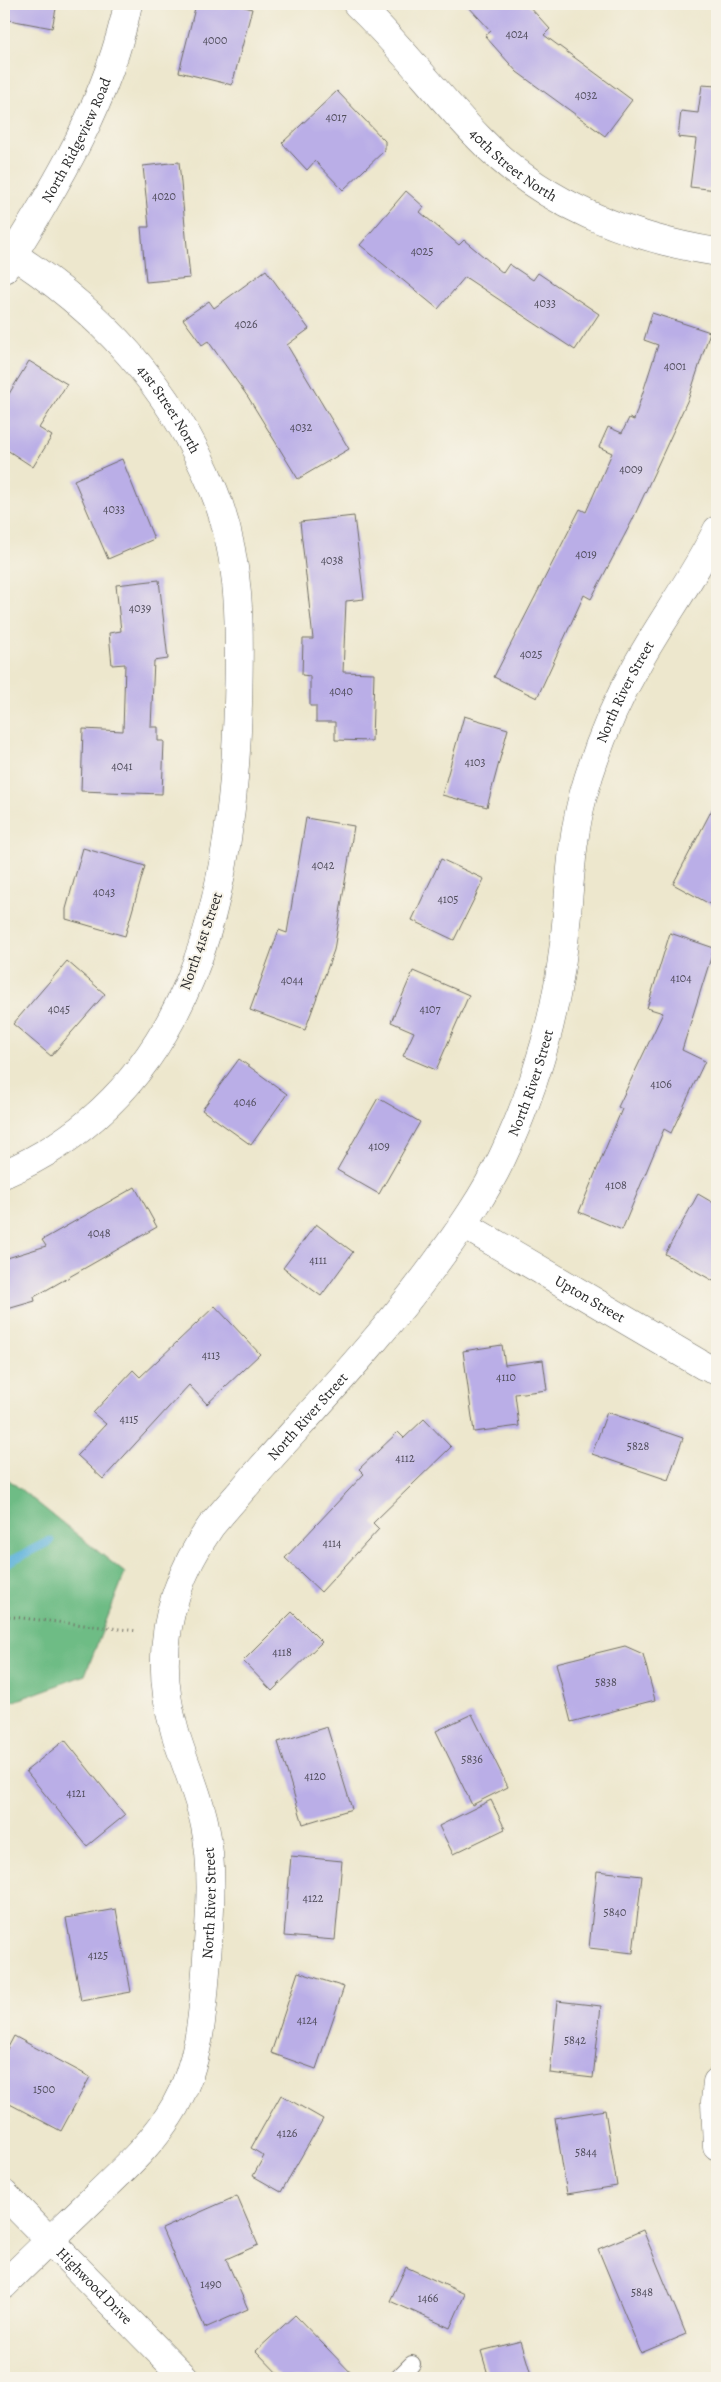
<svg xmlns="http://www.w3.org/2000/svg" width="721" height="2382" font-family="Alegreya,serif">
  <rect width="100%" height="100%" fill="#f7f3e8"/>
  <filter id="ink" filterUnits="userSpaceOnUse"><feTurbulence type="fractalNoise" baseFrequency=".02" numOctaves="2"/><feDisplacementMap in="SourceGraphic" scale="10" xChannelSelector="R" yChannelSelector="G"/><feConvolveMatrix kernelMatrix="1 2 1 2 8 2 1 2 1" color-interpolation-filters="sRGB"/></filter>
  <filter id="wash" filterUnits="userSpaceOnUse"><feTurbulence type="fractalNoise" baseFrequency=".0096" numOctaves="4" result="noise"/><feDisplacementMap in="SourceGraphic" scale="20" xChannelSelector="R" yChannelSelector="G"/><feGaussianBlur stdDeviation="1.12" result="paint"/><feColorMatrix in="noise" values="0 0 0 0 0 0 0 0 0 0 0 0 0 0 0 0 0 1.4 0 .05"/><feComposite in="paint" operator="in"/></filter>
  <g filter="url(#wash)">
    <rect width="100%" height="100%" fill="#ede7cd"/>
    <path fill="#6ebc85" stroke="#4c7458" d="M 4,1476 L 125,1573 L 85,1675 L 4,1705 Z"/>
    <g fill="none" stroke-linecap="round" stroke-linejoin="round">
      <path stroke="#5eb3db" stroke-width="9" d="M 4,1564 L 50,1541"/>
    </g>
    <g id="blocks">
      <path fill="#baaee7" d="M 4,4 L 57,4 L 52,28 L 4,19 Z
        M 196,4 L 234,4 L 252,9 L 232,85 L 179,72 Z
        M 466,4 L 527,4 L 550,29 L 544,35 L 632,100 L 605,136 L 517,72 L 485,36 L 491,31 Z
        M 702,85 L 717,86 L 717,190 L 690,187 L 696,139 L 678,137 L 681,111 L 698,113 Z
        M 337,91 L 385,141 L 385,150 L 343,190 L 315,161 L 307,170 L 282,143 Z
        M 179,162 L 190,278 L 146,282 L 141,227 L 149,227 L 143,166 Z
        M 406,191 L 424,207 L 420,212 L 459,245 L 464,240 L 503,273 L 509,264 L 533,280 L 538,273 L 599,314 L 575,350 L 465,277 L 438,309 L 360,245 Z
        M 266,270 L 309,329 L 287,345 L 349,449 L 298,479 L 248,397 L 208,341 L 202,345 L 183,319 L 209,301 L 214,308 Z
        M 652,313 L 710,332 L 689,397 L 632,521 L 591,599 L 584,595 L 537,698 L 494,677 L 580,509 L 586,512 L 612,453 L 599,447 L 608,427 L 622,433 L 629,418 L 634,420 L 658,345 L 644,340 Z
        M 29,361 L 67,384 L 39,428 L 52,436 L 33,467 L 4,448 L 4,402 Z
        M 122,459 L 154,539 L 108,559 L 74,480 Z
        M 354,516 L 364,599 L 346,601 L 343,672 L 374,673 L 372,741 L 335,740 L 335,722 L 316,722 L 316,706 L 310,706 L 310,676 L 302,675 L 303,639 L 313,639 L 300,522 Z
        M 159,580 L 168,659 L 154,661 L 151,727 L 158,727 L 158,741 L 164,741 L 162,794 L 81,791 L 83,729 L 123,731 L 125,664 L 112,665 L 109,633 L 121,631 L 116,585 Z
        M 464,716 L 508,729 L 487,807 L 442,795 Z
        M 717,800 L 717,908 L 673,884 Z
        M 306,818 L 354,826 L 334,950 L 305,1030 L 250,1010 L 279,930 L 287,933 Z
        M 83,848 L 145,866 L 125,936 L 66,919 L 66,909 Z
        M 441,859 L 484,879 L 454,940 L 412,920 Z
        M 670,933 L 714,948 L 682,1050 L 705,1061 L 671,1133 L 664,1129 L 622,1230 L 579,1212 L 622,1109 L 618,1107 L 663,1013 L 647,1008 Z
        M 67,961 L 105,994 L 51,1056 L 13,1024 Z
        M 413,971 L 469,995 L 436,1070 L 403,1056 L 414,1032 L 391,1022 Z
        M 239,1059 L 287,1094 L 251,1145 L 202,1110 Z
        M 378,1098 L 420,1122 L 379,1194 L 337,1170 Z
        M 135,1187 L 157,1227 L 34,1297 L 35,1301 L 4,1310 L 4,1259 L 46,1246 L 42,1240 Z
        M 698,1194 L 717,1205 L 717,1283 L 665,1254 Z
        M 316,1224 L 353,1252 L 321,1296 L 283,1268 Z
        M 215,1306 L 260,1354 L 207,1404 L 189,1385 L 103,1479 L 77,1455 L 106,1424 L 93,1413 L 133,1370 L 140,1377 Z
        M 502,1345 L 505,1365 L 543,1360 L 547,1390 L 515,1394 L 519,1426 L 474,1432 L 463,1351 Z
        M 607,1412 L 683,1438 L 668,1480 L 592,1454 Z
        M 424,1419 L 451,1447 L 373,1523 L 379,1529 L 321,1592 L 285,1558 L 364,1474 L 359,1469 L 398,1432 L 404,1438 Z
        M 292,1612 L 322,1642 L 272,1691 L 243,1661 Z
        M 625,1646 L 643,1654 L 655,1700 L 571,1722 L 556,1663 Z
        M 472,1714 L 508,1787 L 472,1805 L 436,1731 Z
        M 327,1727 L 352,1809 L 303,1824 L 278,1742 Z
        M 65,1740 L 125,1815 L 87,1846 L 26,1771 Z
        M 491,1800 L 505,1829 L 453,1854 L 439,1826 Z
        M 291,1856 L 342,1861 L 335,1940 L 284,1936 Z
        M 597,1871 L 642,1876 L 633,1953 L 589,1948 Z
        M 116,1909 L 131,1992 L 81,2001 L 66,1918 Z
        M 298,1972 L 344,1987 L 316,2069 L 271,2053 Z
        M 557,2001 L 601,2006 L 593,2078 L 550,2073 Z
        M 14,2036 L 90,2077 L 61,2131 L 4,2101 L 4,2055 Z
        M 281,2095 L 323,2119 L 281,2192 L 253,2176 L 264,2156 L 251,2148 Z
        M 605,2110 L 617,2186 L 567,2194 L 555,2118 Z
        M 237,2196 L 258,2245 L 226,2259 L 248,2309 L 205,2328 L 162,2229 Z
        M 643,2230 L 686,2334 L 641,2353 L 598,2249 Z
        M 406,2267 L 465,2294 L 450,2328 L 390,2301 Z
        M 295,2315 L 356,2378 L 282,2378 L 256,2351 Z
        M 521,2341 L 532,2378 L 489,2378 L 481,2351 Z"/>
    </g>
  </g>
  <g filter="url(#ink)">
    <use href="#blocks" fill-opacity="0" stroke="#6f6d64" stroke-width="1"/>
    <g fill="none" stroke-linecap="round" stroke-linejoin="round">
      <defs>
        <path id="service" d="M 398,2378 L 412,2364"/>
        <g id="minor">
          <path id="s1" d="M 357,4 C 401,46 437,95 479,138 C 542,204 629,238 717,252"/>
          <path id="s2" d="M 4,249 C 99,309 171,386 214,491 C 242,560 240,631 238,704 C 233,891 195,1091 4,1174"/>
          <path id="s3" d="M 4,269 C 56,185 108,102 128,4"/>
          <path id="s4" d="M 464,1225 L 704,1366 L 717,1371"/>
          <path d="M 717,2082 L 715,2102 L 717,2146"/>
          <path id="s5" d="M 4,2194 L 185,2378"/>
          <path id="s6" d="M 4,2285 C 34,2255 65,2226 96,2196 C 124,2169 155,2141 175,2106 C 201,2060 203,2010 207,1958 C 210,1914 214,1869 205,1826 C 199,1794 184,1763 175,1732 C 153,1657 167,1589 211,1526 C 285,1438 367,1357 435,1264 C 460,1230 484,1196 502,1158 C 534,1091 556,1017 564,943 C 570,894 570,844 583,796 C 596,749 614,705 638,663 C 663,618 694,577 717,530"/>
        </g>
      </defs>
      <use href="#service" stroke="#6f6d64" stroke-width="18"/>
      <use href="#minor" stroke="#6f6d64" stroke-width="29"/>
      <path stroke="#6f6d64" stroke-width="3" stroke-dasharray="1 4" stroke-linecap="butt" d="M 4,1616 L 138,1631"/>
      <use href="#service" stroke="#fff" stroke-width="16"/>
      <use href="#minor" stroke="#fff" stroke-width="28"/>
    </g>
  </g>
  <g text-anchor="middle" stroke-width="4" stroke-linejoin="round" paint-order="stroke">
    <g font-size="12" fill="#4f4c5a">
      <text x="517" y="38">4024</text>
      <text x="215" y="44">4000</text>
      <text x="586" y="99">4032</text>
      <text x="336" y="121">4017</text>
      <text x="164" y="200">4020</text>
      <text x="422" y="255">4025</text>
      <text x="545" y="307">4033</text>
      <text x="246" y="328">4026</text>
      <text x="675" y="370">4001</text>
      <text x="301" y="431">4032</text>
      <text x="631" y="473">4009</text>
      <text x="114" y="513">4033</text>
      <text x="586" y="558">4019</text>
      <text x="332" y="564">4038</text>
      <text x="140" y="612">4039</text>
      <text x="531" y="658">4025</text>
      <text x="341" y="695">4040</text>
      <text x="475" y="766">4103</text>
      <text x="122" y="770">4041</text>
      <text x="323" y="869">4042</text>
      <text x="104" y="896">4043</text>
      <text x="448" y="903">4105</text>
      <text x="681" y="982">4104</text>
      <text x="292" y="984">4044</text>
      <text x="59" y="1013">4045</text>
      <text x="430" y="1013">4107</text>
      <text x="661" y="1088">4106</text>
      <text x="245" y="1106">4046</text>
      <text x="379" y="1150">4109</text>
      <text x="616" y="1189">4108</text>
      <text x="99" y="1237">4048</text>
      <text x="318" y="1264">4111</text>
      <text x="211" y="1359">4113</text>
      <text x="506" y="1381">4110</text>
      <text x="129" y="1423">4115</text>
      <text x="638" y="1450">5828</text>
      <text x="405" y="1462">4112</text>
      <text x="332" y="1547">4114</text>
      <text x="282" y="1656">4118</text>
      <text x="606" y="1686">5838</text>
      <text x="472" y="1763">5836</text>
      <text x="315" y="1780">4120</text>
      <text x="76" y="1797">4121</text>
      <text x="313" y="1902">4122</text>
      <text x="615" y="1916">5840</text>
      <text x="98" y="1959">4125</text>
      <text x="307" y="2024">4124</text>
      <text x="575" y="2044">5842</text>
      <text x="44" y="2093">1500</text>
      <text x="287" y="2137">4126</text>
      <text x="586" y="2156">5844</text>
      <text x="211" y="2288">1490</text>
      <text x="642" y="2296">5848</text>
      <text x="428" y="2302">1466</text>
    </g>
    <g font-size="15" fill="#2b2b2b" stroke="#f7f3e8">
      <text dy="5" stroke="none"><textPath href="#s3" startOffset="148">North Ridgeview Road</textPath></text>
      <text dy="5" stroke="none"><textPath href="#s1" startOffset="225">40th Street North</textPath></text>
      <text dy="5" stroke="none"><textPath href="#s2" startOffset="232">41st Street North</textPath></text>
      <text dy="5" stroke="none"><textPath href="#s6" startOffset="1805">North River Street</textPath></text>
      <text transform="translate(201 941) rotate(-71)" y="5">North 41st Street</text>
      <text dy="5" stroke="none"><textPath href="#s6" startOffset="1400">North River Street</textPath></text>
      <text dy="5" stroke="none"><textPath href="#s4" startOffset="146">Upton Street</textPath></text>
      <text dy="5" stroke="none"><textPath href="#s6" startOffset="995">North River Street</textPath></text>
      <text dy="5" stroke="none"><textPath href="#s6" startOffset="456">North River Street</textPath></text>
      <text dy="5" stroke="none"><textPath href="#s5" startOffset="129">Highwood Drive</textPath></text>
    </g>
  </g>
  <rect width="721" height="2382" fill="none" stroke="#f7f3e8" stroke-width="20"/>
</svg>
